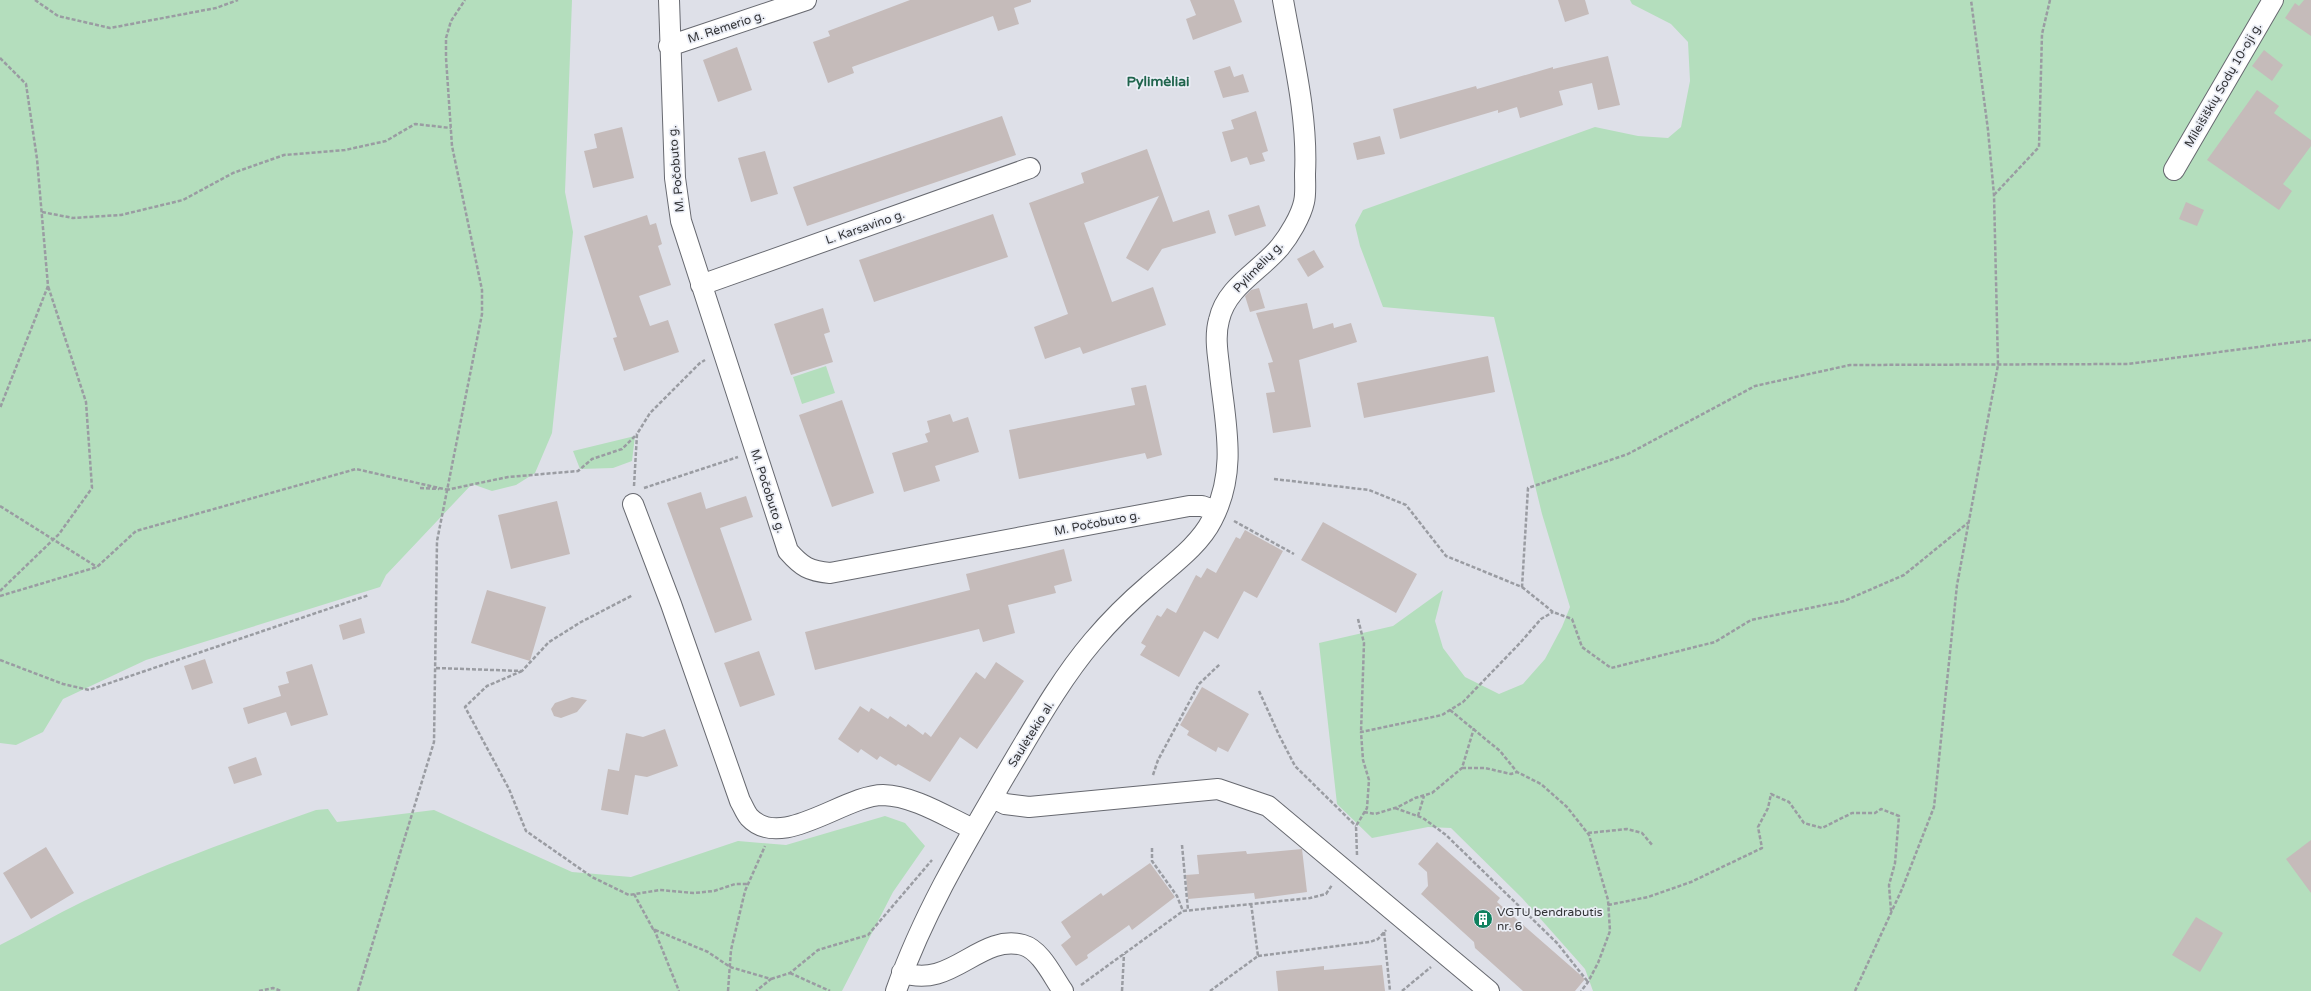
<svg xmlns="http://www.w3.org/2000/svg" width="2311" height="991" font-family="'Varela Round',sans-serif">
  <rect width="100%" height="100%" fill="#dee0e8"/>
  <path fill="#b4debd" d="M 0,0 L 572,0 L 565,192 L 573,232 L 552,433 L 535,473 L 516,485 L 492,491 L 472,484 L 386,575 L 380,587 L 146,660 L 63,699 L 43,732 L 16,745 L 0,743 Z
    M 1630,0 L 2311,0 L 2311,991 L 1593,991 L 1585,969 L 1522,898 L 1451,828 L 1428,827 L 1372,838 L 1337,804 L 1319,643 L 1393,626 L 1443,590 L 1435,621 L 1443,648 L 1465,677 L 1499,694 L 1523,684 L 1545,659 L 1562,627 L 1570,607 L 1542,514 L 1494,317 L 1383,307 L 1360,246 L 1355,225 L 1363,210 L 1595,127 L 1638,136 L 1668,138 L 1681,127 L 1690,81 L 1688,42 L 1671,24 L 1632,4 Z
    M 826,366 L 835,393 L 802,404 L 793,377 Z
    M 635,436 L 632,461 L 613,468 L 580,469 L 573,451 Z
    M 328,809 L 337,822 L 434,810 L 572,872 L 631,877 L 738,841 L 786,845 L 885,816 L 905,823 L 925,846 L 893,892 L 842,991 L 0,991 L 0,945 C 28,931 55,915 84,901 C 159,866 238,838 316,810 Z"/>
  <path fill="#c5bbba" d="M 910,0 L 1031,0 L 1031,2 L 1014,8 L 1019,24 L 998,31 L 993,16 L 852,67 L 854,73 L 828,83 L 813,42 L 830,36 L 828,31 Z
    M 1190,0 L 1234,0 L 1242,22 L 1193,40 L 1186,19 L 1196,15 Z
    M 1558,0 L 1585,0 L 1589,14 L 1565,22 Z
    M 2304,0 L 2311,0 L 2311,36 L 2285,18 L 2295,3 L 2299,6 Z
    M 737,47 L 752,90 L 718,102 L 703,60 Z
    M 2264,50 L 2283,65 L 2272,81 L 2252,66 Z
    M 1608,56 L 1620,105 L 1598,110 L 1592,83 L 1559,91 L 1563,105 L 1520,118 L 1517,107 L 1498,113 L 1498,110 L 1400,139 L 1393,109 L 1476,86 L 1477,89 L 1553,67 L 1553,69 Z
    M 1230,66 L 1234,77 L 1243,74 L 1249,92 L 1223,98 L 1214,71 Z
    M 2257,90 L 2279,106 L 2274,113 L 2311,140 L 2311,146 L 2283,184 L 2292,191 L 2279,210 L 2207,160 Z
    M 1256,111 L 1268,151 L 1262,153 L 1265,161 L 1250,165 L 1247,157 L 1231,162 L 1222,132 L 1234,129 L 1231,120 Z
    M 1002,116 L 1016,155 L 807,226 L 793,187 Z
    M 622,127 L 634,178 L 593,188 L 584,151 L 597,148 L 594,134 Z
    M 1380,136 L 1385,154 L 1357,160 L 1353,143 Z
    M 1147,149 L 1173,222 L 1209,210 L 1216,233 L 1162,249 L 1148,271 L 1126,258 L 1159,196 L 1084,223 L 1112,302 L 1153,287 L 1166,325 L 1083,354 L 1080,347 L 1045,359 L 1034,327 L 1068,314 L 1029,203 L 1084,183 L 1081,173 Z
    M 765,151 L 778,194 L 751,202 L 738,158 Z
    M 2186,202 L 2204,210 L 2197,226 L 2179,219 Z
    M 1259,205 L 1266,226 L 1235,236 L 1228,215 Z
    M 993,214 L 1008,257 L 874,302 L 859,260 Z
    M 647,215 L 650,225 L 656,223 L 662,244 L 658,246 L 671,285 L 639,296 L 650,326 L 668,320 L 679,352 L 624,371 L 613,338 L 617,337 L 584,236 Z
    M 1314,250 L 1324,267 L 1308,277 L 1297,259 Z
    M 1259,288 L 1265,308 L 1250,312 L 1245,296 L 1251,290 Z
    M 1307,303 L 1313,329 L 1333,323 L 1334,328 L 1351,323 L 1357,342 L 1299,360 L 1311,427 L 1273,433 L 1266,393 L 1275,392 L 1268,363 L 1273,362 L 1256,313 Z
    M 823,308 L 830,332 L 824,334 L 833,362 L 791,375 L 774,324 Z
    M 1488,356 L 1495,392 L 1364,418 L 1357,383 Z
    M 1146,385 L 1162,455 L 1147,459 L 1145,453 L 1019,479 L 1009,430 L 1135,405 L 1131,388 Z
    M 842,400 L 874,493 L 832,507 L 799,415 Z
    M 950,414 L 953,422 L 968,417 L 979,452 L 935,466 L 940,481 L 904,492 L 892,453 L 928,442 L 925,434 L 930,432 L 927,421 Z
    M 701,492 L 706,509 L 746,496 L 753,517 L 720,528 L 752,620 L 715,633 L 667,503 Z
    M 557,501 L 570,554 L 511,569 L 498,515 Z
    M 1323,522 L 1417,574 L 1396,613 L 1301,560 Z
    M 1245,530 L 1283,551 L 1257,598 L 1244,591 L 1218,639 L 1204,631 L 1179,677 L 1140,655 L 1146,646 L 1141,643 L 1157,615 L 1161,617 L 1167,608 L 1176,613 L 1196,575 L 1201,578 L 1207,568 L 1216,573 L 1236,537 L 1240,539 Z
    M 1064,549 L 1072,581 L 1054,586 L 1056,593 L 1008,605 L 1015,633 L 983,642 L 979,629 L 815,670 L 805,632 L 970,590 L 966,574 Z
    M 487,590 L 546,607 L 530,661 L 471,643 Z
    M 361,618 L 365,633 L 343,640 L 339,625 Z
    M 759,651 L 775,695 L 740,707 L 724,663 Z
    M 205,659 L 213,683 L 192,690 L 184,666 Z
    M 996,662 L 1024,681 L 977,749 L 960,737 L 930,782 L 898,764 L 896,766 L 880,756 L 877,760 L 861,749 L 858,753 L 838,739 L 860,706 L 869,712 L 871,708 L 888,719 L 890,716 L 906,727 L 908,724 L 923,735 L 925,732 L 931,737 L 976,672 L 985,679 Z
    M 312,664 L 328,715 L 291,726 L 286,712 L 248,724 L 243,708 L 281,696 L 278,686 L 289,683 L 286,672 Z
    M 1202,687 L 1249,714 L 1228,752 L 1218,747 L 1216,752 L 1187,735 L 1189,731 L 1180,725 Z
    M 572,697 L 587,700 L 577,712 L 561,718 L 554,716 L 551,709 L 555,703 Z
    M 665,729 L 678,766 L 647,777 L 635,775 L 628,815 L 601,810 L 608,769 L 619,771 L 626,733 L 643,737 Z
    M 256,757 L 262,775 L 234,784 L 228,767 Z
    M 2311,840 L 2311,893 L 2286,859 Z
    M 1437,842 L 1500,898 L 1497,902 L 1585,979 L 1575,991 L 1523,991 L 1475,948 L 1474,942 L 1421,894 L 1428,886 L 1427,872 L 1418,864 Z
    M 46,847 L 74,893 L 31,919 L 3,873 Z
    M 1302,849 L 1307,892 L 1255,899 L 1254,893 L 1188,899 L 1186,875 L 1199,874 L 1197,855 L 1246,851 L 1247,854 Z
    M 1150,863 L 1175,897 L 1132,930 L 1129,925 L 1087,955 L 1088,958 L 1076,966 L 1061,945 L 1071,937 L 1061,922 L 1101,893 L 1103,896 Z
    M 2196,917 L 2223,933 L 2200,972 L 2172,955 Z
    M 1382,965 L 1385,991 L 1278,991 L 1276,971 L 1324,966 L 1324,970 Z"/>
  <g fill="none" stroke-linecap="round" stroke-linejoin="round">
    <defs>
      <path id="minor" d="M 669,0 L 675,178 L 681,221 L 788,551 C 802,567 809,571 830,573 L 1189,506 L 1202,506 L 1216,511
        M 669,46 L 806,0
        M 2174,170 L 2273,0
        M 701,285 L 1030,168
        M 633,504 L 671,604 L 740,801 C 743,806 745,812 749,817 C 781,852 844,795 883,795 C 914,796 945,816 973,829
        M 993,798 L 1005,804 L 1029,807 L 1218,789 L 1268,806 L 1489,991
        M 902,972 C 950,991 980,933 1023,945 C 1041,950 1053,977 1063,991
        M 896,991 C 923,914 965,844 1006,774 C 1033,729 1059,681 1093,641 C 1110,621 1129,602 1149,585 C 1170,566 1199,546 1212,520 C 1239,469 1224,419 1219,365 C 1217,350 1215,334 1219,320 C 1226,287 1260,271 1280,247 C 1289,236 1301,216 1304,202 C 1306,194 1305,183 1305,174 C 1308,116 1293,57 1283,0"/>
    </defs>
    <use href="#minor" stroke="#676970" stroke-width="22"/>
    <path stroke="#9a9ca2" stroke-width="2.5" stroke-dasharray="4 2" stroke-linecap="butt" d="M 35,0 L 58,16 L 110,28 L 216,8 L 238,0
      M 0,58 L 26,84 L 37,159 L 48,286 L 0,408
      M 1994,195 L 2039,147 L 2042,34 L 2050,0
      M 42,212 L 73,218 L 121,215 L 183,200 L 233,173 L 284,155 L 345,150 L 386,141 L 415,124 L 451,128
      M 1274,479 L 1369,490 L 1406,505 L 1446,556 L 1522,587 L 1528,488 L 1628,454 L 1755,386 L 1850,365 L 2128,364 L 2311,340
      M 634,486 L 637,434 L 650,413 L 700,363 L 705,360
      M 420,488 L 439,489
      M 644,488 L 738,457
      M 446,490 L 508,477 L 578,471 L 592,459 L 622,449 L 637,434
      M 0,506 L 97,567
      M 1234,521 L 1294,554
      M 1522,587 L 1553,612 L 1572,619 L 1582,647 L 1611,668 L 1715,642 L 1751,620 L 1844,601 L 1904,575 L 1969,522
      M 0,591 L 59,534 L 92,488 L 86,402 L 48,286
      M 0,596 L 97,567 L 136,531 L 356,469 L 448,490
      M 1358,619 L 1364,643 L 1361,732
      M 0,660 L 63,684 L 89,690 L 369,595
      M 436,668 L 522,671 L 549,642 L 581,622 L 633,595
      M 522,671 L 487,686 L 465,707 L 509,789 L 526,831 L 592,877 L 629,895 L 660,890 L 694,893 L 714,891 L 735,884 L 747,884
      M 1259,691 L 1279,735 L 1295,766 L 1356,826
      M 1450,710 L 1500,751 L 1517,772 L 1541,784 L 1567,807 L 1589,835 L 1608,900 L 1610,931 L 1598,963 L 1588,982 L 1581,991
      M 1462,768 L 1485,768 L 1511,774 L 1517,772
      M 1153,775 L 1158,760 L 1199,684 L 1220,664
      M 1395,808 L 1423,818 L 1446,835 L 1557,943 L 1588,982
      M 1364,812 L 1375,814 L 1398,807 L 1415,798 L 1432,793 L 1462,768 L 1474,728
      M 1418,816 L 1424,796
      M 1588,833 L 1627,829 L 1642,833 L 1653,846
      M 1182,845 L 1188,910
      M 1152,848 L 1152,861 L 1177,896 L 1183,911
      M 1357,855 L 1356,826 L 1367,808 L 1369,780 L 1363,760 L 1361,732 L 1442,715 L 1463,702 L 1520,643 L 1541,619 L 1553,612
      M 634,894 L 653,929 L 708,952 L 730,967 L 771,979 L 756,991
      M 1608,905 L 1648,897 L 1691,882 L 1762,848 L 1758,827 L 1768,808 L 1771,794 L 1789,802 L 1804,823 L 1822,828 L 1852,813 L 1875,813 L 1881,809 L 1899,816 L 1895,863 L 1889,885 L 1891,911
      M 654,929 L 679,991
      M 1384,932 L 1390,991
      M 1258,956 L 1370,942 L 1378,939 L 1386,930
      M 790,973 L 830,991
      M 771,979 L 790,973 L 818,950 L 868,935 L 932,860
      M 1081,985 L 1183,911 L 1310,898 L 1326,894 L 1332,885
      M 259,991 L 273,988 L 281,991
      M 358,991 L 434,742 L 437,541 L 482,314 L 482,290 L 452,146 L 446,58 L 446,38 L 451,21 L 465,0
      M 728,991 L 731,950 L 745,891 L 765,846
      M 1122,991 L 1124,954
      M 1210,991 L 1258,956 L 1251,903
      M 1402,991 L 1431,967
      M 1855,991 L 1902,889 L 1934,807 L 1957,585 L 1998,365 L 1994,195 L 1988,130 L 1971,0"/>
    <use href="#minor" stroke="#fff" stroke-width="20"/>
  </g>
  <defs>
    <symbol id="building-disc" viewBox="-11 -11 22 22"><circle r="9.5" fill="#0f815e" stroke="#ebeef6"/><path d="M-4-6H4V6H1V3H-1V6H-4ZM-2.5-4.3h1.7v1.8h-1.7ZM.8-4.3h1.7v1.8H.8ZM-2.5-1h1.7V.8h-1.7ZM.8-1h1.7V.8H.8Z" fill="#fff"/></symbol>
  </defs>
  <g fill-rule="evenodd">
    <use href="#building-disc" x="1472" y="908" width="22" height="22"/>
  </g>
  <g text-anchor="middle" stroke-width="3.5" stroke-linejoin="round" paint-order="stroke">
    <g font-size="12" fill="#323336" stroke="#ebeef6">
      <text transform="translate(726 27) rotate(-18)" y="4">M. Rėmerio g.</text>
      <text transform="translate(2223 85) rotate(-60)" y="4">Mileišiškių Sodų 10-oji g.</text>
      <text transform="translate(676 169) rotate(-95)" y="4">M. Počobuto g.</text>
      <text transform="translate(865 227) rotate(-19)" y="4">L. Karsavino g.</text>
      <text transform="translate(1258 267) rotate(-46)" y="4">Pylimėlių g.</text>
      <text transform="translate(768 491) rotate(72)" y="4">M. Počobuto g.</text>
      <text transform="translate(1097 523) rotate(-11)" y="4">M. Počobuto g.</text>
      <text transform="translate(1031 734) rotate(-58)" y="4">Saulėtekio al.</text>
    </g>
    <g font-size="12" fill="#323336" stroke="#ebeef6" text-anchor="start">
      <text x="1497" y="916">VGTU bendrabutis<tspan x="1497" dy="14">nr. 6</tspan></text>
    </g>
    <g font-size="14" font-weight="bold" fill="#1f644c" stroke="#ebeef6">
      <text x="1158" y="86">Pylimėliai</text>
    </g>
  </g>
</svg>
